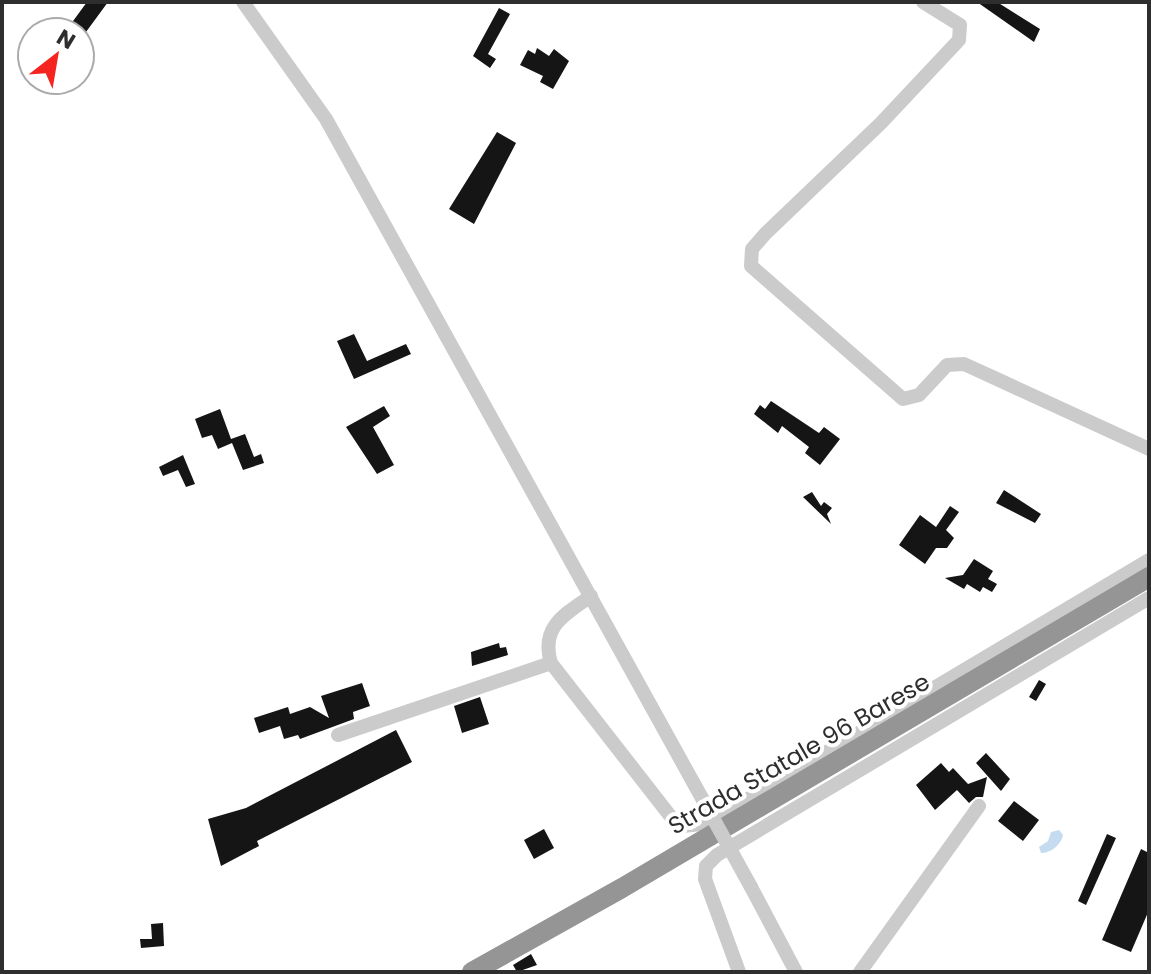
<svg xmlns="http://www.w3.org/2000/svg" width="1151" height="974" font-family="Poppins,sans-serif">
  <rect width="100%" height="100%" fill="#fff"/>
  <path fill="#c5dbef" d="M 1059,830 L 1063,835 C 1061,845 1051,853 1041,853 L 1039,847 L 1048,841 L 1051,832 Z"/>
  <path fill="#151515" d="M 87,2 L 108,2 L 86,32 L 65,32 Z
    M 977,2 L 997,2 L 1040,29 L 1034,42 Z
    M 499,8 L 510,14 L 488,54 L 496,59 L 490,68 L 473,56 Z
    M 537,48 L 549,56 L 554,49 L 569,61 L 553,89 L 540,82 L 543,76 L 520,65 L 528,50 L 535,54 Z
    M 497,132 L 516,143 L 474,224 L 449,209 Z
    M 354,334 L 367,361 L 406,344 L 411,354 L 354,379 L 337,341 Z
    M 771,401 L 819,433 L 824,427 L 840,439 L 820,465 L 805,453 L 809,447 L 782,426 L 778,433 L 754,414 L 760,405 L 765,409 Z
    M 384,406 L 390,416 L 373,427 L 394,465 L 377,474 L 346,427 Z
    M 220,409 L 231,439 L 245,434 L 254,457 L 261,454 L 264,463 L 243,470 L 232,443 L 218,449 L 212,435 L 202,438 L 195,419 Z
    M 183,455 L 195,484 L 186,487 L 178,470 L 163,476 L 159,467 Z
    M 1004,490 L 1041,514 L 1035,523 L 996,503 Z
    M 812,492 L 821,506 L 824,502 L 832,508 L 827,514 L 831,524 L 803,497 Z
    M 950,506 L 959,512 L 946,530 L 954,538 L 947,548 L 936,548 L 925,564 L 899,545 L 920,515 L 936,527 Z
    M 974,559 L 993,571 L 988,579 L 997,584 L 992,592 L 983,587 L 980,592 L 967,584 L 964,589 L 945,578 L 963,575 Z
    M 499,643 L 500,648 L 506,647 L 508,655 L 472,666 L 471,652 Z
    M 1039,680 L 1046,684 L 1036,701 L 1029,697 Z
    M 362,683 L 370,706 L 353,712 L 354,719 L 300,739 L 298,735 L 284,739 L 280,726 L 259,733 L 254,718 L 288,707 L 290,714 L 310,707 L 329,718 L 321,696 Z
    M 480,697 L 489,724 L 462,733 L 454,706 Z
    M 396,730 L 412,762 L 257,841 L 259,846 L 221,866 L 208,819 L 246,808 Z
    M 986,753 L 1010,779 L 1001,791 L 976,763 Z
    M 941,763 L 949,772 L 953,768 L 968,784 L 987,777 L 983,797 L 976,797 L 969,803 L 957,790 L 935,810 L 916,785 Z
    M 1014,801 L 1039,820 L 1023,841 L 998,821 Z
    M 544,829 L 554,848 L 534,859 L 524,840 Z
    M 1107,834 L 1116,838 L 1086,905 L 1078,901 Z
    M 1141,849 L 1149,853 L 1149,910 L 1131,952 L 1102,940 Z
    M 163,923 L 164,946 L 141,948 L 140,939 L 152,939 L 151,924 Z
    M 531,954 L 537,965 L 517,972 L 513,965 Z"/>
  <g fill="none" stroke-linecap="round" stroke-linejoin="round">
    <path stroke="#cbcbcb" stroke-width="14" d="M 243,2 L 326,119 L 703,800
      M 923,2 L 960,25 L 959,40 L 881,123 L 765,234 L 752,249 L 751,266 L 903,399 L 919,395 L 947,365 L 964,364 L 1149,449
      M 591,596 C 565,614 540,627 551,663 L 671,817 L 683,826 L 701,824 L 741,803 L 1149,560
      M 338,735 L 551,663
      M 751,887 L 796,972
      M 739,972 L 705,879 L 706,866 L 717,855 L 1149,598
      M 860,972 L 979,806"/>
    <path stroke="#959595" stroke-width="20" d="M 472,972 L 622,888 L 1149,577"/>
    <path stroke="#cbcbcb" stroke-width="14" d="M 703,800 L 751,887"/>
  </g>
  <g text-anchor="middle" stroke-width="8" stroke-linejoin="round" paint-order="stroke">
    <g font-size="24" fill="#2e2e2e" stroke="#fff">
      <text transform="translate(799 754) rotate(-30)" y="8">Strada Statale 96 Barese</text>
    </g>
  </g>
  <rect width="1151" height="974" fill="none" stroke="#2e2e2e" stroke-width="8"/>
  <g transform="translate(56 56) rotate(31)"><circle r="38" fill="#ffffff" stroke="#ababab" stroke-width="2"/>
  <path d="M0-6L14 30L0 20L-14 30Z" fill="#f52421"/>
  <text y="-12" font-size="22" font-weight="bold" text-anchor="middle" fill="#2e2e2e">N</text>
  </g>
</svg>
